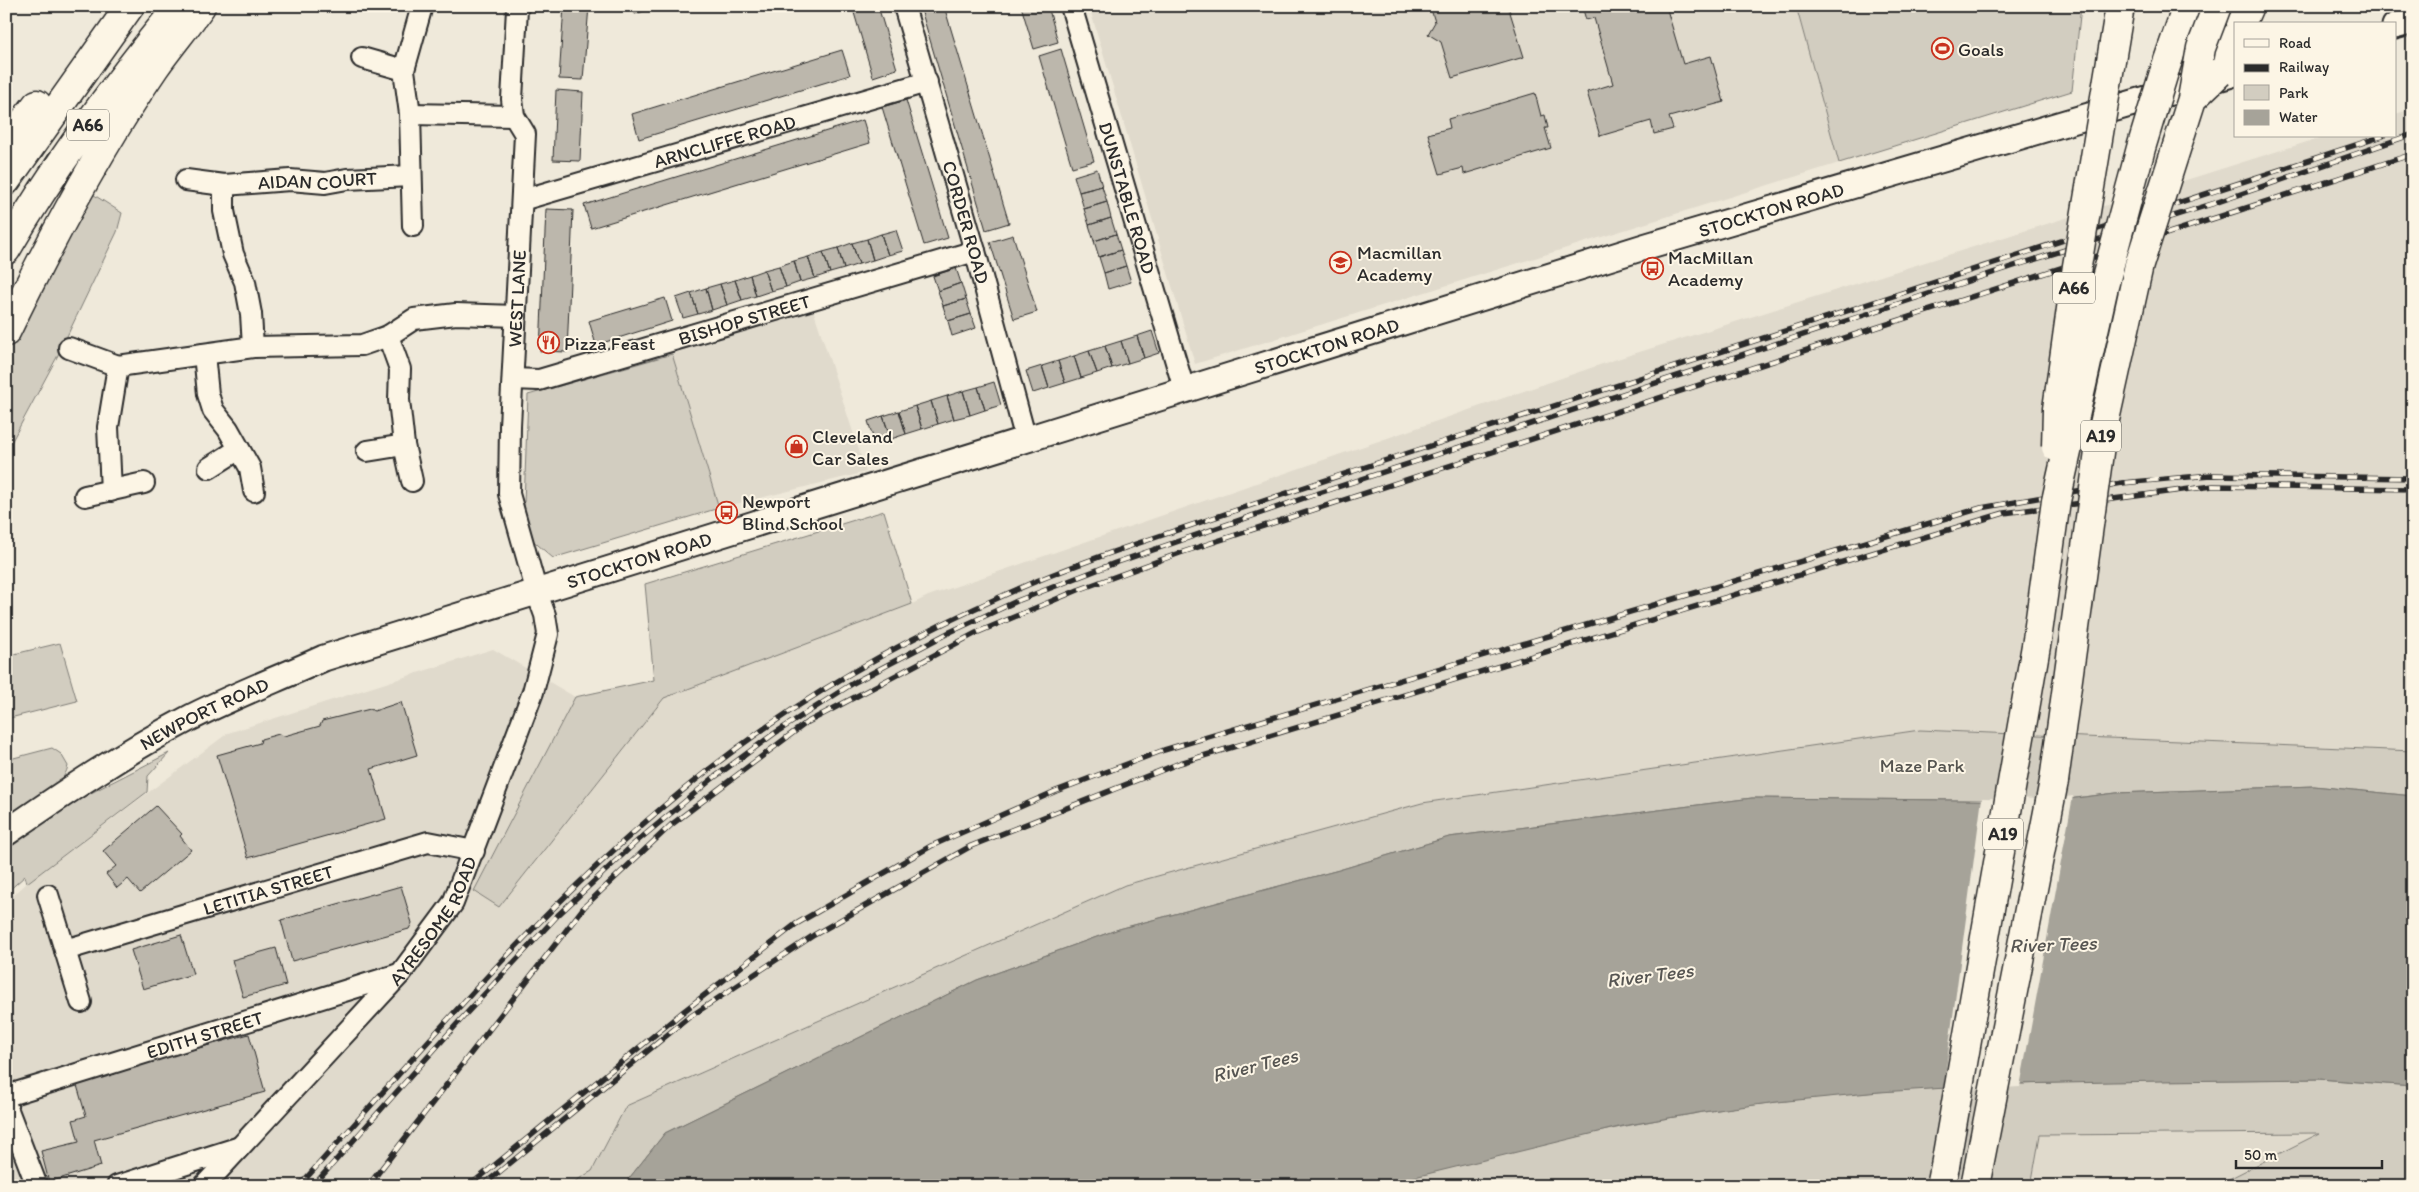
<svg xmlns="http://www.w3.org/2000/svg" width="2419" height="1192" font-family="Itim,sans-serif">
  <rect width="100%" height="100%" fill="#efe9da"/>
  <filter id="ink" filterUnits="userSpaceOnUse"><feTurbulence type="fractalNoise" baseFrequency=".02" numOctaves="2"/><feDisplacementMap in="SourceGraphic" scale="10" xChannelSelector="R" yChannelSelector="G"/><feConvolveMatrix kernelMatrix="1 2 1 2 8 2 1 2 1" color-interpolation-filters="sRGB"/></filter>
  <g filter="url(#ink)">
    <path fill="#e0dacc" d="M 1089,6 L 1796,6 L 1839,163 L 1195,364 Z
      M 2413,109 L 2413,751 L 1920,730 L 1422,803 L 1125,885 L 626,1106 L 592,1171 L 567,1186 L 14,1186 L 6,1154 L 6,902 L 27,883 L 228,733 L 493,649 L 575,697 L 474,891 L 499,907 L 664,698 L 912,604 L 928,596 L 1614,360 L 2326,136 L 2395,136 L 2395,114 Z
      M 812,306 L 866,472 L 719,508 L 672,354 Z
      M 2322,1133 L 2413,1186 L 2031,1186 L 2040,1135 Z"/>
    <path fill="#d2cdc0" stroke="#7e7c76" d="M 1796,6 L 2081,6 L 2072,91 L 1839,163 Z
      M 91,193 L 122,213 L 117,232 L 57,357 L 6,452 L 6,348 L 20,320 Z
      M 672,354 L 719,508 L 553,558 L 523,532 L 528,395 Z
      M 884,511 L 912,604 L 664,698 L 499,907 L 474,891 L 575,697 L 654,680 L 645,584 Z
      M 60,643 L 77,701 L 6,719 L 6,656 Z
      M 1920,730 L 2413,751 L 2413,796 L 2314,786 L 2116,793 L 2052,801 L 1752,798 L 1449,837 L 1339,870 L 1119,929 L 977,980 L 665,1133 L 623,1186 L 567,1186 L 592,1171 L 626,1106 L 1125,885 L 1422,803 Z
      M 52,748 L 61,754 L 68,766 C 62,792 27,807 6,821 L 6,760 Z
      M 169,753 L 148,776 L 147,792 L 27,883 L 25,876 L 6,893 L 6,845 L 48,815 Z
      M 2319,1079 L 2413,1086 L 2413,1186 L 2215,1186 L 2320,1133 L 2040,1135 L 2031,1186 L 1378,1186 C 1486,1158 1594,1129 1704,1112 C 1907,1080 2114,1081 2319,1079 Z"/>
    <path fill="#a6a399" stroke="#75736d" d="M 2314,786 L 2413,796 L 2413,1086 L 2319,1079 L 2162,1081 L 2015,1084 L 1879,1092 L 1777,1102 L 1703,1112 L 1623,1126 L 1378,1186 L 623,1186 L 665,1133 L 977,980 L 1119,929 L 1339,870 L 1449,837 L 1752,798 L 2052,801 L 2116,793 Z"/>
    <path fill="#efe9da" d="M 2073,796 L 2020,1087 L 1943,1091 L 1982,798 L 2052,799 Z"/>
    <path fill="#bcb7ac" stroke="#2b2b2b" d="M 564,6 L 589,6 L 583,80 L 559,79 Z
      M 632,6 L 660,6 L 635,14 Z
      M 852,6 L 878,6 L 897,69 L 873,77 Z
      M 920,6 L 944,6 L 1009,223 L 986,230 Z
      M 1021,6 L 1048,6 L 1058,42 L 1034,49 Z
      M 1430,6 L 1508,6 L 1524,57 L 1452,78 L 1441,42 L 1428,34 L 1435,22 Z
      M 1582,6 L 1666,6 L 1683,64 L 1711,56 L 1724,102 L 1669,117 L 1673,129 L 1654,134 L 1651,121 L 1600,136 L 1587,92 L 1613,84 L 1594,18 L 1586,20 Z
      M 1061,49 L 1094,161 L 1072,167 L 1039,56 Z
      M 842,50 L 850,75 L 639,139 L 632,114 Z
      M 556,90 L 583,92 L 580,161 L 553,160 Z
      M 1535,93 L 1541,116 L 1545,115 L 1548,128 L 1545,128 L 1551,148 L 1464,174 L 1463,168 L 1440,174 L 1428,134 L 1450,128 L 1448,119 Z
      M 906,100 L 948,238 L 924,245 L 882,107 Z
      M 863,120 L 870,143 L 591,228 L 584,205 Z
      M 1097,169 L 1102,186 L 1079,192 L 1074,176 Z
      M 1102,186 L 1107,202 L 1084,209 L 1079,192 Z
      M 1107,202 L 1111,218 L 1089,225 L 1084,209 Z
      M 546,209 L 573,210 L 567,352 L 540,351 Z
      M 1111,218 L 1116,234 L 1094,241 L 1089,225 Z
      M 896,230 L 903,251 L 888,255 L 881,234 Z
      M 881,234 L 888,255 L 873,260 L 867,239 Z
      M 1116,234 L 1121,250 L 1099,257 L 1094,241 Z
      M 1013,235 L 1037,312 L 1014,319 L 990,242 Z
      M 867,239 L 873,260 L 859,264 L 852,243 Z
      M 852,243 L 859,264 L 844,269 L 838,248 Z
      M 838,248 L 844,269 L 830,273 L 823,252 Z
      M 1121,250 L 1126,266 L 1104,273 L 1099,257 Z
      M 823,252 L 830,273 L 815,278 L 808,257 Z
      M 808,257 L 815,278 L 800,282 L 794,261 Z
      M 794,261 L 800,282 L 786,287 L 779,266 Z
      M 779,266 L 786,287 L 771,291 L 764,270 Z
      M 1126,266 L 1131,282 L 1108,289 L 1104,273 Z
      M 956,268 L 961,283 L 938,291 L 933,276 Z
      M 764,270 L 771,291 L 756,296 L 750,275 Z
      M 750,275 L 756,296 L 742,300 L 735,280 Z
      M 735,280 L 742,300 L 727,305 L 720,284 Z
      M 961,283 L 966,299 L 943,306 L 938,291 Z
      M 720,284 L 727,305 L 712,310 L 706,288 Z
      M 706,288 L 712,310 L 698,314 L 691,293 Z
      M 691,293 L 698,314 L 683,318 L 676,298 Z
      M 665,298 L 672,321 L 596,345 L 589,321 Z
      M 966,299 L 971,314 L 948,321 L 943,306 Z
      M 971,314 L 976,328 L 952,336 L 948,321 Z
      M 1152,331 L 1159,353 L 1144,358 L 1137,336 Z
      M 1137,336 L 1144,358 L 1128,363 L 1121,341 Z
      M 1121,341 L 1128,363 L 1112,368 L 1105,346 Z
      M 1105,346 L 1112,368 L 1097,373 L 1089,351 Z
      M 1089,351 L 1097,373 L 1081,378 L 1074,356 Z
      M 1074,356 L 1081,378 L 1065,383 L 1058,361 Z
      M 1058,361 L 1065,383 L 1049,388 L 1042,366 Z
      M 1042,366 L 1049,388 L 1033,393 L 1026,371 Z
      M 994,382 L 1001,405 L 985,410 L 978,387 Z
      M 978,387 L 985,410 L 970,415 L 963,391 Z
      M 963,391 L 970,415 L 954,419 L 947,396 Z
      M 947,396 L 954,419 L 938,424 L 931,401 Z
      M 931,401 L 938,424 L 922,429 L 915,406 Z
      M 915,406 L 922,429 L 906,434 L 899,411 Z
      M 899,411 L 906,434 L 891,439 L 883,416 Z
      M 883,416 L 891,439 L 875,444 L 868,421 Z
      M 401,702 L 417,755 L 371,769 L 386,819 L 248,858 L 217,755 L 260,743 L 261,739 L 279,734 L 284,736 L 320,726 L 322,721 L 370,709 L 374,711 Z
      M 156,806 L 182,834 L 180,836 L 191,850 L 140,893 L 128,879 L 117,888 L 106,874 L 116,866 L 103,851 Z
      M 401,886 L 412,923 L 409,929 L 292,961 L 281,920 Z
      M 181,935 L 193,974 L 143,989 L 131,950 Z
      M 276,948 L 286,985 L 243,997 L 232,960 Z
      M 249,1034 L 265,1092 L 94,1140 L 101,1166 L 49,1182 L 41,1151 L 79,1142 L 73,1120 L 86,1116 L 76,1082 Z"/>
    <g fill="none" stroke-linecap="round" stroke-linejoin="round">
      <defs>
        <g id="minor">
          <path id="s1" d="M 904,6 L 975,251 L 1026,440"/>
          <path id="s2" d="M 1071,6 L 1184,389"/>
          <path d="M 362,58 L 404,70"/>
          <path d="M 410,114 L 514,116"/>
          <path id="s3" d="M 186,180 L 224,185 L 290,180 L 325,183 L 347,179 L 411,176"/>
          <path d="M 224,185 L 224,211 L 233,254 L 245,282 L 251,314 L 253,347"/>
          <path id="s4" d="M 522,200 L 927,82"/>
          <path d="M 413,226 L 410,114 L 404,70 L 422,6"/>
          <path d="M 388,336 L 400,369 L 399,400 L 404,445 L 412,481"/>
          <path d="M 69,348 L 118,366"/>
          <path d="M 204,354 L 208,394 L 213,410 L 228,429 L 250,468 L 254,491"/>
          <path id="s5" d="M 513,379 L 539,380 L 975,251"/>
          <path d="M 367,451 L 404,445"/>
          <path d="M 209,468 L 239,449"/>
          <path d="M 111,491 L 108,427 L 118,366 L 253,347 L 362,345 L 388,336 L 414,319 L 456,314 L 516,316"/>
          <path d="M 85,496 L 144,483"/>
          <path d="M 48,895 L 81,1002"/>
          <path id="s6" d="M 65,950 L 428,842 L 474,851"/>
          <path id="s7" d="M 6,1096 L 399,974"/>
          <path d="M 6,1105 L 37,1186"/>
          <path d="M 117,1186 L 237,1148"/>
          <path id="s8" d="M 204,1186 L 401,973 L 453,903 L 533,692 L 548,634 L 545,615 L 537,593 L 509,494 L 510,426 L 525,134 L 514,116 L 512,99 L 517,9 L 519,6"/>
        </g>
        <g id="major">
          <path d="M 2395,26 L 2413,21"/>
          <path id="s9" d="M 6,833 C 64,793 123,753 186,720 C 230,697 278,679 324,658 L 1647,246 L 2235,73"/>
        </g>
        <path id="highway" d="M 2241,24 L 2249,6
          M 2165,69 L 2187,6
          M 2219,73 L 2235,37
          M 6,145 L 37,104
          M 6,181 L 130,6
          M 6,250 C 56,164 115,84 178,7
          M 6,332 C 50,241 98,150 155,67 C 170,46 186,27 201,6
          M 1941,1186 L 1945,1166
          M 1975,1186 L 2054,781"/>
      </defs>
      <use href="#minor" stroke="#2b2b2b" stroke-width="24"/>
      <use href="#major" stroke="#2b2b2b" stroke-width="29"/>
      <use href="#highway" stroke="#2b2b2b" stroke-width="31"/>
      <use href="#minor" stroke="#fcf5e5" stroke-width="20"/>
      <use href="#major" stroke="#fcf5e5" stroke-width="25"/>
      <use href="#highway" stroke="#fcf5e5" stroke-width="28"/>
      <defs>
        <path id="rail" d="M 299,1186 C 448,1021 584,853 768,726 C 843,674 925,630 1009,593 C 1078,562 1151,539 1222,515 C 1313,484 1404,454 1495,425 C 1791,329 2088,233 2383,136
          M 313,1186 L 465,1015 L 558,915 L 635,843 L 712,779 L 775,733 L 855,682 L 950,632 L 1017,601 L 1115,563 L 1310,496 L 2017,265 L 2215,203 L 2413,134
          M 368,1186 L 585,906 L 671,825 L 806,723 L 976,633 L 1078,590 L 1180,553 L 2413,154
          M 469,1186 L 684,1011 L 796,924 L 931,846 L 1056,791 L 1164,750 L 1981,508 L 2122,483 L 2211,475 L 2413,478
          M 482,1186 L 688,1018 L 814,935 L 971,846 L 1180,763 L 2004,513 L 2213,486 L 2413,489"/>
      </defs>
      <use href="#rail" stroke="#2b2b2b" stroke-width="5.5"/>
      <use href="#rail" stroke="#fcf5e5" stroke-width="4" stroke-dasharray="11" stroke-linecap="butt"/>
      <defs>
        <path id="highway-bridge" d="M 2192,99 L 2219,73
          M 2056,447 L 2057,409 L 2077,266 L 2120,6
          M 2054,781 L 2101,438 L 2139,265 L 2192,99 L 2201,48 L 2217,6
          M 1945,1166 L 2037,640 L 2056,501 L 2104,286 L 2141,148 L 2165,69"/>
      </defs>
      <use href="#highway-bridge" stroke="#2b2b2b" stroke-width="31" stroke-linecap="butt"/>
      <use href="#highway-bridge" stroke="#fcf5e5" stroke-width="28"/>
    </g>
  </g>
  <defs>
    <symbol id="stadium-ring" viewBox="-11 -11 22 22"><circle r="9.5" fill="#fcf5e5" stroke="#c8321e" stroke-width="1.5"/><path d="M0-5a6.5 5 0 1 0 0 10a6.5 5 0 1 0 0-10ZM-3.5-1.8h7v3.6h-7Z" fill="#c8321e"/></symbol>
    <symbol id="school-ring" viewBox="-11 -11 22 22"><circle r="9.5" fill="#fcf5e5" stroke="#c8321e" stroke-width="1.5"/><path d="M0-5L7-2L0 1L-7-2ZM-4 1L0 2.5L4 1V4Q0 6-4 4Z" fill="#c8321e"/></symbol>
    <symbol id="bus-ring" viewBox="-11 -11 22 22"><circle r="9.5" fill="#fcf5e5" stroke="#c8321e" stroke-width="1.5"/><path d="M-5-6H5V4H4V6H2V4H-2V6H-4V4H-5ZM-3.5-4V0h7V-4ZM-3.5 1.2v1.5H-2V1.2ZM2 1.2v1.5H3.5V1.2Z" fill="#c8321e"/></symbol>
    <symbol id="restaurant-ring" viewBox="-11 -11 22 22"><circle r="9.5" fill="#fcf5e5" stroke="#c8321e" stroke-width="1.5"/><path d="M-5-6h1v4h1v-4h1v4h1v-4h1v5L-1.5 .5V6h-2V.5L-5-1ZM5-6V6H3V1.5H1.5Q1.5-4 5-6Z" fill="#c8321e"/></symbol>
    <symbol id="shop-ring" viewBox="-11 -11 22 22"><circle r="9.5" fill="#fcf5e5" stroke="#c8321e" stroke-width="1.5"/><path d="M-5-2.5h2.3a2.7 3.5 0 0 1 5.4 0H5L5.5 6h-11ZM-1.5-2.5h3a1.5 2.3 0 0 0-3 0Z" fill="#c8321e"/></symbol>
  </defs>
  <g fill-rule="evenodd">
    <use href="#stadium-ring" x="1930" y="36" width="25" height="25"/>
    <use href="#school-ring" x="1328" y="250" width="25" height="25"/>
    <use href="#bus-ring" x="1640" y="256" width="25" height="25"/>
    <use href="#restaurant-ring" x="536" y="330" width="25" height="25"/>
    <use href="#shop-ring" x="784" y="434" width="25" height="25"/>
    <use href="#bus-ring" x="714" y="500" width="25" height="25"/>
  </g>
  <g text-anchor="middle" stroke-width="4" stroke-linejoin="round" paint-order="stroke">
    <g fill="#fcf5e5" stroke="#6a6863" stroke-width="1">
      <rect x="67" y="109.5" width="42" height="31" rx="4"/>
      <rect x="2053" y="272.5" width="42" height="31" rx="4"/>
      <rect x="2081" y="420.5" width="40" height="31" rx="4"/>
      <rect x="1983" y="818.5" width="40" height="31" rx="4"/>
    </g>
    <g font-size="18" font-weight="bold" fill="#2b2b2b">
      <text x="88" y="131">A66</text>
      <text x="2074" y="294">A66</text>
      <text x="2101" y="442">A19</text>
      <text x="2003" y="840">A19</text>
    </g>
    <g font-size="19" fill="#2b2b2b" stroke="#fcf5e5" text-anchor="start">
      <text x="1958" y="56">Goals</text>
      <text x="1357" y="259">Macmillan<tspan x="1357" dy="22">Academy</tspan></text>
      <text x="1668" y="264">MacMillan<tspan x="1668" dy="22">Academy</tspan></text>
      <text x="564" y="350">Pizza Feast</text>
      <text x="812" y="443">Cleveland<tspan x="812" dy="22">Car Sales</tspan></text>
      <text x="742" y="508">Newport<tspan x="742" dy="22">Blind School</tspan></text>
    </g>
    <g font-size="19" fill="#2b2b2b" stroke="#fcf5e5">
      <text dy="7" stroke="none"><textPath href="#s4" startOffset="211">ARNCLIFFE ROAD</textPath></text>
      <text dy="7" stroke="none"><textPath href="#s3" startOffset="132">AIDAN COURT</textPath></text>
      <text dy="7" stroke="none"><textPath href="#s2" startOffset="200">DUNSTABLE ROAD</textPath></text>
      <text dy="7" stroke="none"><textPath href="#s9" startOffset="1879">STOCKTON ROAD</textPath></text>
      <text dy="7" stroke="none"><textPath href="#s1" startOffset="225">CORDER ROAD</textPath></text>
      <text dy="7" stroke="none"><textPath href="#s8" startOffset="1004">WEST LANE</textPath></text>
      <text dy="7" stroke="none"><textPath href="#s5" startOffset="240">BISHOP STREET</textPath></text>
      <text dy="7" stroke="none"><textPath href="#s9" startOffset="1414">STOCKTON ROAD</textPath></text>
      <text dy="7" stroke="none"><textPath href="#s9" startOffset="694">STOCKTON ROAD</textPath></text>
      <text dy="7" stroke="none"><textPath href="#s9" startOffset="232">NEWPORT ROAD</textPath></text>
      <text dy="7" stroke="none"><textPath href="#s6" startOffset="212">LETITIA STREET</textPath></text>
      <text dy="7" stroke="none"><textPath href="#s8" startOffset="352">AYRESOME ROAD</textPath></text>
      <text dy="7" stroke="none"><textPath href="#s7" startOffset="208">EDITH STREET</textPath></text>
    </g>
    <g font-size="19" fill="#555450" stroke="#fcf5e5">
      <text x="1922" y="772">Maze Park</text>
    </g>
    <g font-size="20" font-style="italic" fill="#565552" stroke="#fcf5e5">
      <text transform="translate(2053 944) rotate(-2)" y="7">River Tees</text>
      <text transform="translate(1650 975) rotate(-7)" y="7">River Tees</text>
      <text transform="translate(1255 1065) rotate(-14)" y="7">River Tees</text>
    </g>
  </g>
  <rect width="2419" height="1192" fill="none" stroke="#fcf5e5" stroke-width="25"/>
  <rect x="12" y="12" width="2394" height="1167" fill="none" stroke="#2b2b2b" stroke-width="2" filter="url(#ink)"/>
  <rect x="2234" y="22" width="162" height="115" fill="#fcf5e5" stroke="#a8a49b"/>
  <rect x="2244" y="39" width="25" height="8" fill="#fcf5e5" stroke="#a8a49b"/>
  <text x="2279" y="48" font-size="15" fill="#2b2b2b">Road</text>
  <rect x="2244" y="64" width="25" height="8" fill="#2b2b2b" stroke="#a8a49b"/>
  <text x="2279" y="72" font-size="15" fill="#2b2b2b">Railway</text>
  <rect x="2244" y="85" width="25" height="15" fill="#d2cdc0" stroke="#a8a49b"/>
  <text x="2279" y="98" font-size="15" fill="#2b2b2b">Park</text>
  <rect x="2244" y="110" width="25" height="15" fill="#a6a399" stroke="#a8a49b"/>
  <text x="2279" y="122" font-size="15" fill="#2b2b2b">Water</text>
  <path d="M2236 1160v8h146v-8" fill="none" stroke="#2b2b2b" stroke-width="2.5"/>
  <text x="2244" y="1160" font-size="15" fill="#2b2b2b" stroke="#fcf5e5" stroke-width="4" paint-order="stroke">50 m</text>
</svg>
